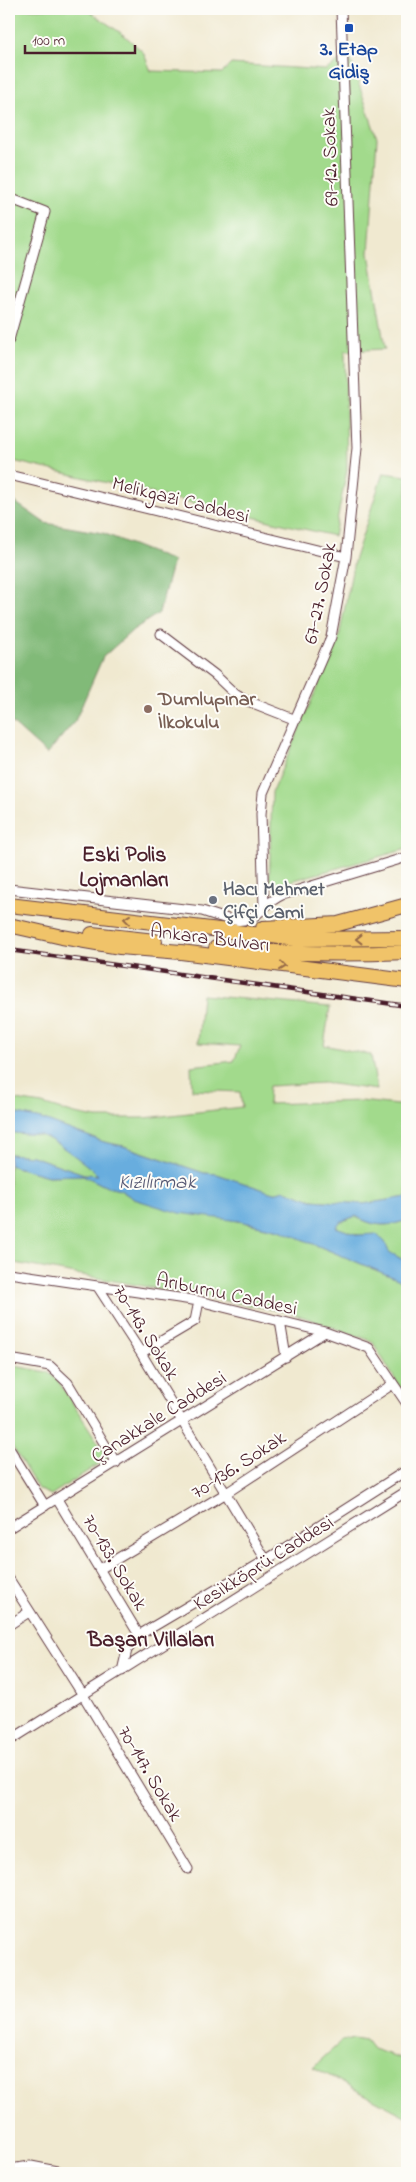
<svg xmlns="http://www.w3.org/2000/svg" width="416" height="2182" font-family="'Indie Flower',sans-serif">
  <rect width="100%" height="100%" fill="#fdfcf7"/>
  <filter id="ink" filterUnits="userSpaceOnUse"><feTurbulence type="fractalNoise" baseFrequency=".02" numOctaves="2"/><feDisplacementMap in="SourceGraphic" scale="10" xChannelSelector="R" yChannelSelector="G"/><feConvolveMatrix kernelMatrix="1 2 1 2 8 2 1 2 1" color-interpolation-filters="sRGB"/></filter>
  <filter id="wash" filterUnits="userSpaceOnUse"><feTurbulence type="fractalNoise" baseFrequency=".0096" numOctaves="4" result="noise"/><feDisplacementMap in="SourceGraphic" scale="20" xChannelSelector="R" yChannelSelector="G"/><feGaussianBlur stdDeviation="1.12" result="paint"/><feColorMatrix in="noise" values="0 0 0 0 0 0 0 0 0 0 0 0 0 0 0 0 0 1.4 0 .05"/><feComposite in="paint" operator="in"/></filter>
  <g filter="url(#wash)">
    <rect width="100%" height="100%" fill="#f0e9d0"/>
    <path fill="#a2da8c" stroke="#767c5c" d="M 9,9 L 86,9 L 124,35 L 143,52 L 151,71 L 222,73 L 231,64 L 326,70 L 349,55 L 377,138 L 369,253 L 385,349 L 345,351 L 347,470 L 334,536 L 9,460 Z
      M 383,473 L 407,476 L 407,849 L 269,887 L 272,792 L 339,637 L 354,561 Z
      M 202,995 L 330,1007 L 324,1045 L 371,1055 L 377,1090 L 324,1083 L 269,1086 L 268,1104 L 360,1101 L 407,1106 L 407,1197 L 363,1204 L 312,1200 L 285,1190 L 273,1193 L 217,1174 L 204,1173 L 124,1146 L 104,1142 L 41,1119 L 9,1112 L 9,1099 L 42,1104 L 75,1114 L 96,1118 L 145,1118 L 242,1107 L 240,1092 L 192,1090 L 191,1066 L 234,1061 L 240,1046 L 198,1043 Z
      M 9,1132 C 19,1134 30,1134 40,1135 C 53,1138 88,1165 99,1175 L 84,1174 L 32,1156 L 9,1154 Z
      M 9,1165 L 48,1176 L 83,1175 L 107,1187 L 120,1190 L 134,1199 L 280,1230 L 407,1283 L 407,1399 L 372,1341 L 292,1313 L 9,1262 Z
      M 356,1216 C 372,1227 389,1227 407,1220 L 407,1262 L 389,1252 L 385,1242 L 376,1235 L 358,1235 L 335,1227 L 340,1222 Z
      M 9,1365 L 47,1372 L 57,1379 L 108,1458 L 51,1495 L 38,1489 L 9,1441 Z
      M 354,2038 L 366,2040 L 373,2049 L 407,2060 L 407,2117 L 313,2067 L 342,2041 Z"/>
    <path fill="#81ba78" stroke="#666c52" d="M 9,498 L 45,523 L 103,533 L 173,561 L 159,613 L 133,630 L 103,657 L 75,721 L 47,754 L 9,720 Z"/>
    <path fill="#68adde" stroke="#596684" d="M 9,1112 L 41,1119 L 104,1142 L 123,1146 L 204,1173 L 217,1174 L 273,1193 L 285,1190 L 312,1200 L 363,1204 L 407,1197 L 407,1220 C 389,1227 373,1227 356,1216 L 340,1222 L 336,1227 L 358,1235 L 376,1234 L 385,1242 L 389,1252 L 407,1262 L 407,1283 L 280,1230 L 239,1221 L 179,1213 L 134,1199 L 120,1190 L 107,1187 L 83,1175 L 48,1176 L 9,1165 L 9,1154 L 32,1156 L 84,1174 L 98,1175 C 88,1165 52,1138 40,1135 C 30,1134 19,1134 9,1132 Z"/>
  </g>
  <g filter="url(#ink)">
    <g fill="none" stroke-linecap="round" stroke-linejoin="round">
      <defs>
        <path id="minor" d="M 9,198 L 45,212 L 9,340
          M 9,475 L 346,557
          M 161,634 L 215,675 L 235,694 L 245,700 L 296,720
          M 9,889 L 202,911 C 218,916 241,927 256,915 C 266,907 269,901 282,895 L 407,857
          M 264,906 L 261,814 L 263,793 L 331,637 L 346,557 L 357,448 L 341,9
          M 9,1273 L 199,1301 L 325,1332 L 369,1348 L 407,1404
          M 98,1287 L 141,1353 L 266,1560
          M 280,1321 L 286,1357
          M 141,1353 L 195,1321 L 199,1301
          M 9,1359 L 50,1366 L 68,1383 L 116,1463
          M 9,1448 L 45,1506
          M 57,1499 L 139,1635 L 127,1650 L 122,1671
          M 9,1528 L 325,1332
          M 100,1569 L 228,1492 L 393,1384
          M 9,1579 L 83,1695 L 188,1869
          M 9,1625 L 29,1612
          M 139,1635 L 266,1560 L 407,1470
          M 9,1741 L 407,1491
          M 9,2169 L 31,2166 L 67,2173"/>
        <path id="highway" d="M 9,905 L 296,939 L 407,938
          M 9,925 L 62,937 L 120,947 L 181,952 L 407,981
          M 263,928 L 338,924 L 407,905
          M 92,934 L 155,941
          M 216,948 C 280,954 343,955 407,952"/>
      </defs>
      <use href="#minor" stroke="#633d44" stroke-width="11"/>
      <use href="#highway" stroke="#633d44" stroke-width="16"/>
      <use href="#minor" stroke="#fff" stroke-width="9"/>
      <use href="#highway" stroke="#f0c369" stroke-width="14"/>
      <defs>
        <path id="rail" d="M 9,950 L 407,1006"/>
      </defs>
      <use href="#rail" stroke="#4a1f2b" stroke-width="4.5"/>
      <use href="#rail" stroke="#fdfcf7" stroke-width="2.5" stroke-dasharray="8" stroke-linecap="butt"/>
    </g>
    <defs><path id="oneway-chevron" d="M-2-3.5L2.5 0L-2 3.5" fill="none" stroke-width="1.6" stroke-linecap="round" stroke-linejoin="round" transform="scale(1.25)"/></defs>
    <g stroke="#956947">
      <use href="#oneway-chevron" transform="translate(127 919) rotate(-173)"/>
      <use href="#oneway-chevron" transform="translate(359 939) rotate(180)"/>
      <use href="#oneway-chevron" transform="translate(282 966) rotate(7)"/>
    </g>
  </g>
  <rect fill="#1a4fb4" stroke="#fdfcf7" stroke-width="2" x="344" y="23" width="10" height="10" rx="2.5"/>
  <circle fill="#8d6e63" stroke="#fdfcf7" stroke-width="2" cx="148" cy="709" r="5"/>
  <circle fill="#6b7280" stroke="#fdfcf7" stroke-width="2" cx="213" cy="900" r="5"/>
  <g text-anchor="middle" stroke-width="4" stroke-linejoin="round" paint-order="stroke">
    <g font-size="20" font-weight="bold" fill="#164399" stroke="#fdfcf7">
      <text x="349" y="55">3. Etap<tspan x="349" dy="23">Gidiş</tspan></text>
    </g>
    <g font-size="20" fill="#4a1f2b" stroke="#fdfcf7">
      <text transform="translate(329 157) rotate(-92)" y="7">69-12. Sokak</text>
      <text transform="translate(181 499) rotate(14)" y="7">Melikgazi Caddesi</text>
      <text transform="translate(319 593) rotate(-79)" y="7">67-27. Sokak</text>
      <text transform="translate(210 937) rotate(7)" y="7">Ankara Bulvarı</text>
      <text transform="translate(227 1293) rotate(12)" y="7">Arıburnu Caddesi</text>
      <text transform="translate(147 1332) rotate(58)" y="7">70-143. Sokak</text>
      <text transform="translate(158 1416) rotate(-32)" y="7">Çanakkale Caddesi</text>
      <text transform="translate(238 1464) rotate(-33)" y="7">70-136. Sokak</text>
      <text transform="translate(116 1562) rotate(59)" y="7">70-133. Sokak</text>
      <text transform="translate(263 1562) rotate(-32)" y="7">Kesikköprü Caddesi</text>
      <text transform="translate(151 1773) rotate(59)" y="7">70-147. Sokak</text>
    </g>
    <g font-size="20" font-weight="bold" fill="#785e54" stroke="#fdfcf7" text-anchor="start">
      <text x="158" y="705">Dumlupınar<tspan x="158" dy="23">İlkokulu</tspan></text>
    </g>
    <g font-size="20" font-weight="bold" fill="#5b616d" stroke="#fdfcf7" text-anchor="start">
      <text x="223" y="895">Hacı Mehmet<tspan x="223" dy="23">Çifçi Cami</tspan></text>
    </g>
    <g font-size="21" font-style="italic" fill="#565873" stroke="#fdfcf7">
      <text x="157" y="1188">Kızılırmak</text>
    </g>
    <g font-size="22" font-weight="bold" fill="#4a1f2b" stroke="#fdfcf7">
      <text x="124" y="861">Eski Polis<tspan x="124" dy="25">Lojmanları</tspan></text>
      <text x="151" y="1646">Başarı Villaları</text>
    </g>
  </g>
  <rect width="416" height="2182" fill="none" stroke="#fdfcf7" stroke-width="30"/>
  <path d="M25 45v8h110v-8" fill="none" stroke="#4a1f2b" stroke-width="2.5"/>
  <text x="32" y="45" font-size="15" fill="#4a1f2b" stroke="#fdfcf7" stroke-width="4" paint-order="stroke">100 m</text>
</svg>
